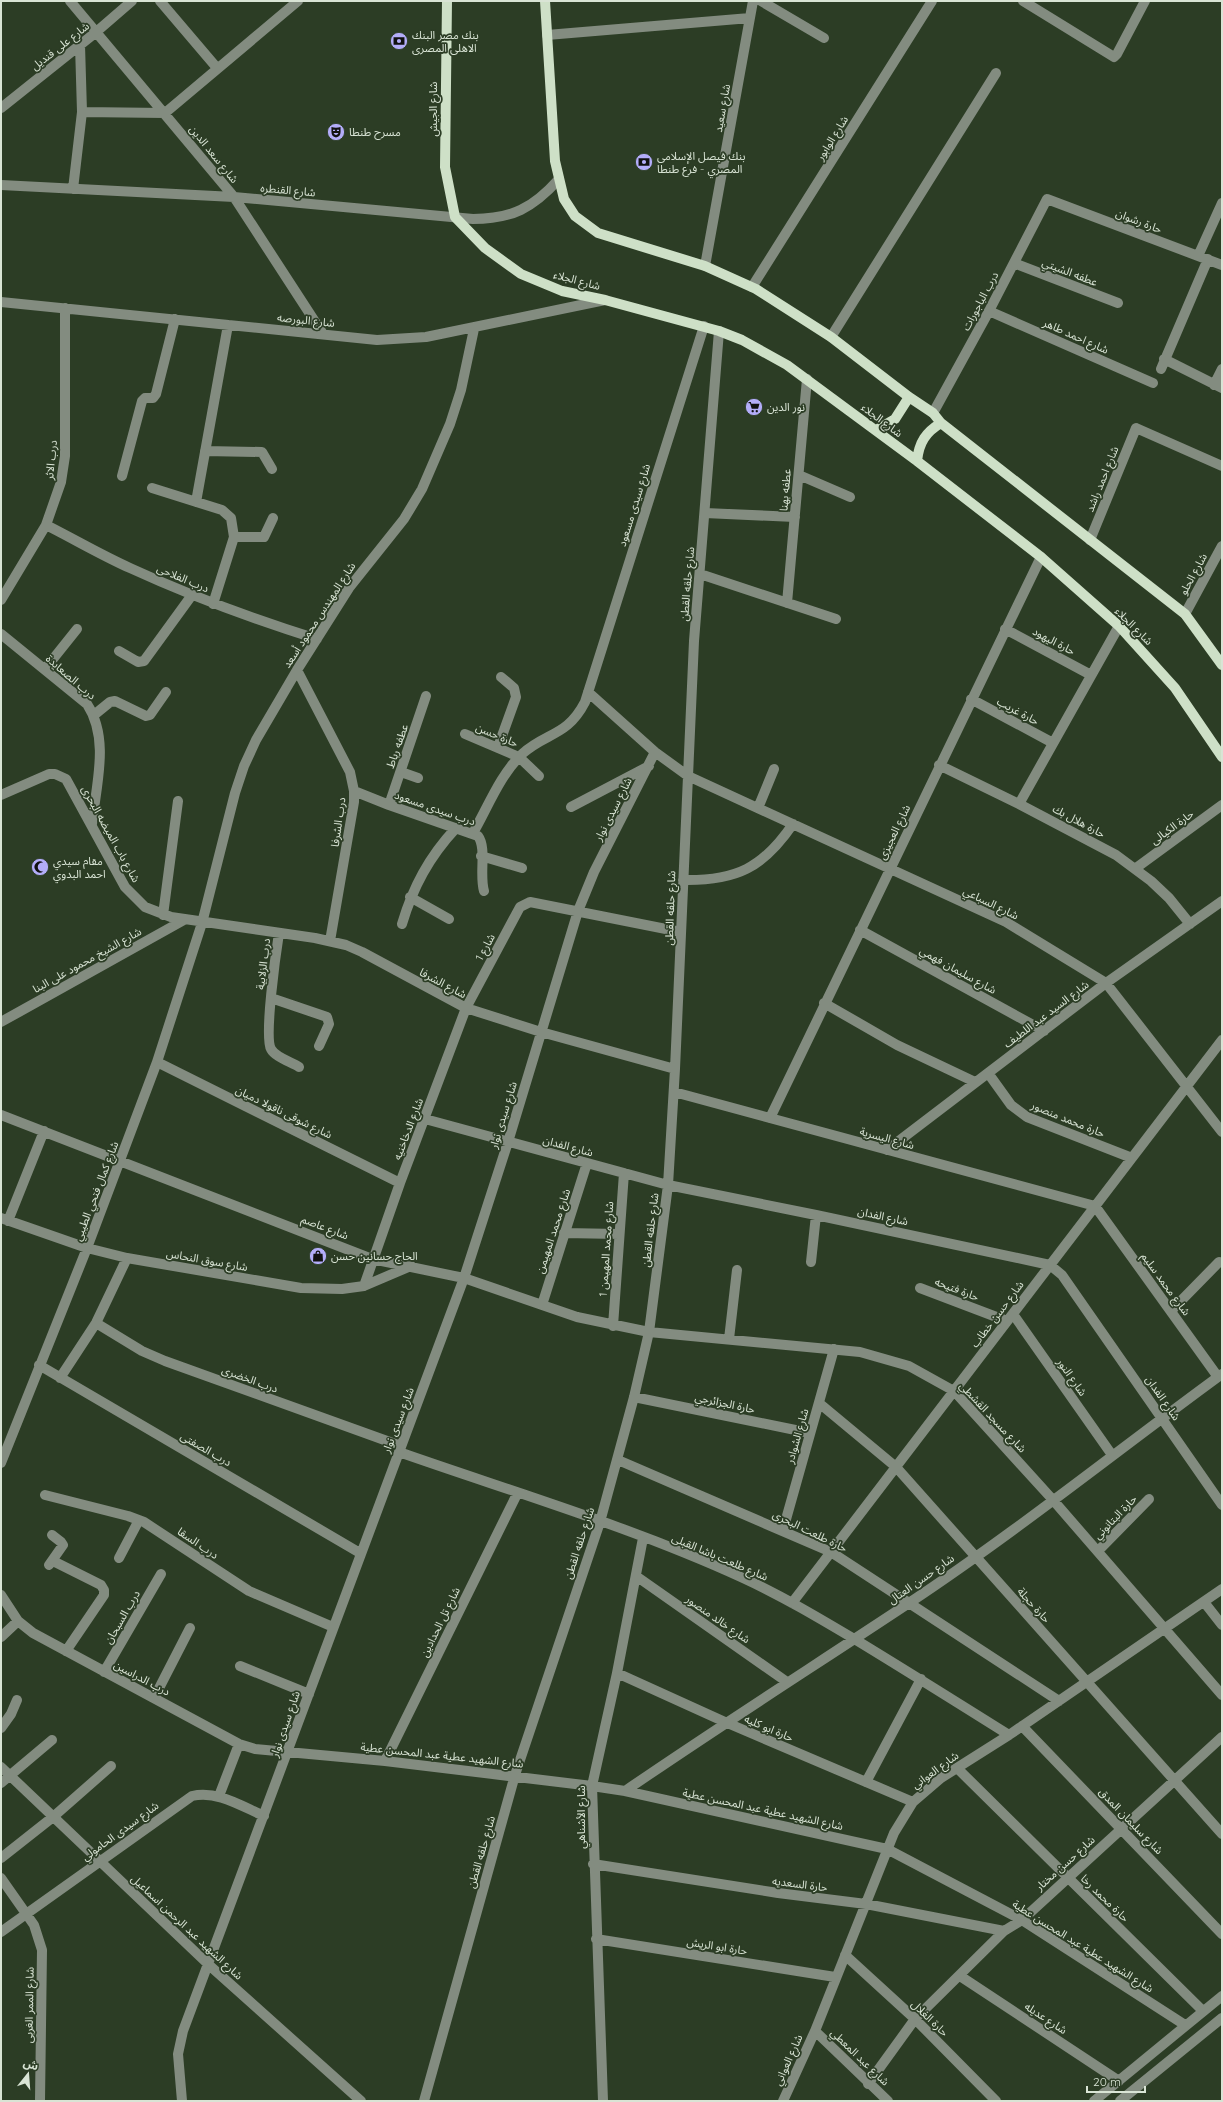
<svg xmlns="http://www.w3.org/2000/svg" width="1223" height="2102" font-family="Quicksand,'Noto Sans Arabic',sans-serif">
  <rect width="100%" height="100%" fill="#2c3d25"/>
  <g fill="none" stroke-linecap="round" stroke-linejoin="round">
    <path stroke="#838c80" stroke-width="10" d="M 70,1 L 234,197 L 323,334
      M 160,1 L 217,68
      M 761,1 L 824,38
      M 1023,1 L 1114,57 L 1117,54 L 1145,1
      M 547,35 L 750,18
      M 1,108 L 95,33 L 132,1
      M 82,112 L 165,113 L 298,1
      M 1,185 L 234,197 L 473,219 C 512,219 533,208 559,179
      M 73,189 L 82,112 L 80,45
      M 1198,256 L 1222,203
      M 1014,263 L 1118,303
      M 705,266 L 753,1
      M 752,287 L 932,1
      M 1,302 L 377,340 L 426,337 L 605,300
      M 989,311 L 1153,383
      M 831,337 L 996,73
      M 1164,359 L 1222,388
      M 1161,369 L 1208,259
      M 1214,385 L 1222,369
      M 933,413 L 989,311 L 1047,199 L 1222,265
      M 205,451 L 262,452 L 272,469
      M 799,475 L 850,497
      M 122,476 L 142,401 L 145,398 L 153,398 L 156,394 L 175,319
      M 152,488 L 222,510 L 231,518 L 234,537 L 213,604
      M 196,502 L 228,325
      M 705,513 L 795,517
      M 46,525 C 74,539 101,555 130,568 C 191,596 253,619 317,639
      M 234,537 L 264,537 L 273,518
      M 1090,540 L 1136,428 L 1222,466
      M 700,574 L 836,619
      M 1,600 L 46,525 L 61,482 L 65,456 L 65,308
      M 787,603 L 807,379
      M 1185,614 L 1222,546
      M 1005,629 L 1091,675
      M 1,634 L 87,704 C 110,739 96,785 92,824
      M 119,651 L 138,662 L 144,661 L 192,595
      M 45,669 L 77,629
      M 297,670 L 350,772 L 354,791 L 354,802 L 330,941
      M 588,692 L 655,752 L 688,776 L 1006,922 L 1106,983 L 1222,1132
      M 971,699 L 1053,743
      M 94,715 L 110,702 L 115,701 L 146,716 L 150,715 L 166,692
      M 465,734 L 519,757 L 539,776
      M 498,747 L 516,697 L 514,688 L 501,677
      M 939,765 L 1019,804 L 1116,855 L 1151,881 L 1169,898 L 1190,924
      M 401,772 L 418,778
      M 354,791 L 389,805 L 478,836 C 487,848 479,875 484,891
      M 1,795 L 49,774 L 55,774 L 66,779 L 125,887 L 145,907 L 171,917 L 315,938 L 346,945 L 362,952 L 466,1008 L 541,1032 L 675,1069
      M 1019,804 L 1119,626
      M 389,805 L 426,696
      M 571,807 L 649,766
      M 758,808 L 774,769
      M 473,833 C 488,807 500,775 522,754 C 546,732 567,737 585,702 L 704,326
      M 481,856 L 522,868
      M 1136,868 L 1222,805
      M 683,880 C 736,881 763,868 793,824
      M 410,897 L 449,919
      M 163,915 L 178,801
      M 402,924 C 413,887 429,857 456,828
      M 860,930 L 1044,1031
      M 279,933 C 276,952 264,1037 271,1049 C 275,1057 291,1062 299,1067
      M 271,998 L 327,1017 L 329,1024 L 319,1046
      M 824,1003 L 897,1045 L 975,1082
      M 1,1022 L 184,920
      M 157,1062 L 400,1183
      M 988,1073 L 1011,1105 L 1027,1117 L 1132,1158
      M 674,1092 L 1095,1206 L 1218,1377
      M 1,1115 L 372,1259 L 464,1278 L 577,1317 L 649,1332 L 860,1352 L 909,1366 L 954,1391 L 1053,1500 L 1222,1695
      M 770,1118 L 1041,557
      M 425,1119 L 668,1185 L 816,1215 L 1050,1265 L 1062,1275 L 1222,1505
      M 887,1150 L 1106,983 L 1222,901
      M 1,1218 L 87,1248 L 127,1258 L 301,1288 L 342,1289 L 364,1286 L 411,1266
      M 8,1221 L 44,1131
      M 564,1233 L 619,1234
      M 811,1262 L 816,1215
      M 364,1286 L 400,1183 L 466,1008 L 520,907 L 530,902 L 681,932
      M 920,1288 L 1007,1321
      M 542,1305 L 587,1163
      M 1171,1311 L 1219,1262
      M 1013,1314 L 1112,1455
      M 96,1323 L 142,1351 L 165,1361 L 401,1446
      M 613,1326 L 624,1173
      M 729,1339 L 737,1270
      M 39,1365 L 360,1553
      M 60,1378 L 96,1323 L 127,1258
      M 634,1397 L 810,1433
      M 819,1403 L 896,1467 L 1222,1834
      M 399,1452 C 513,1492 632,1527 743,1578 C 782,1596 819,1618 856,1640 C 907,1671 958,1703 1009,1735
      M 618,1460 L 831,1552 L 1059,1701
      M 1,1463 L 87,1248 L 157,1062 L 202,923 L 235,793 L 244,766 L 256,740 L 297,670 L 349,588 L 404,519 L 422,489 L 450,424 L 461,390 L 474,329
      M 45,1495 L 128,1516 L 144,1522 L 249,1591 L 333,1627
      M 783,1530 L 834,1349
      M 1098,1551 L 1149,1499
      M 119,1558 L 139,1520
      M 53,1561 L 101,1585 L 104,1590 L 104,1595 L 66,1651
      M 49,1565 L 63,1545 L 61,1542 L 52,1535
      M 636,1576 L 787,1682
      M 1,1595 L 18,1621 L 33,1633 L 239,1744 L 255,1749 L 385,1761 L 592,1786 L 625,1791 L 887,1849 L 1022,1920 L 1185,2025
      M 1204,1602 L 1222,1625
      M 792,1603 L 1222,1040
      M 1,1637 L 18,1621
      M 240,1666 L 309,1694
      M 104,1672 L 161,1574
      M 617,1673 L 725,1722 L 913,1802
      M 154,1698 L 190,1628
      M 1022,1726 L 1222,1934
      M 1,1728 L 11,1714 L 17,1700
      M 385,1761 L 517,1494
      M 1,1767 L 209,1965 L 361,2101
      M 957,1768 L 1203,2011
      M 866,1782 L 921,1679
      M 1,1783 L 52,1740
      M 625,1791 C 718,1727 814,1666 909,1603 C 1016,1532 1118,1450 1222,1374
      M 219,1796 L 239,1744
      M 1,1858 L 53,1817 L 111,1766
      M 593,1864 L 778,1893 L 866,1904 L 1004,1931
      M 1,1878 L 34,1925 L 42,1950 L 40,2101
      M 1,1932 L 192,1796 C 217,1790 241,1806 264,1816
      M 596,1939 L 835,1977
      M 845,1955 L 915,2019 L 996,2101
      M 960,1976 L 1119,2081
      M 815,2031 L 888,2101
      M 868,2084 L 915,2019 L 1004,1931 L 1022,1920 L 1222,1737
      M 182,2101 L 178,2054 L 183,2031 L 464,1278 L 508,1142 L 578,911 L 594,872 L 655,752
      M 424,2101 L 515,1775 L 600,1522 L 634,1397 L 649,1332 L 668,1185 L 675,1069 L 694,641 L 719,331
      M 603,2101 L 592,1786 L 617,1673 L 643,1538
      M 783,2101 L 815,2031 L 894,1833 L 913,1802 L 941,1778 L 1009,1735 L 1222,1589
      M 1094,2101 L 1222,1996
      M 1120,2101 L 1222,2018"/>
    <path stroke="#cee0c7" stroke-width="10" d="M 447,1 L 445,167 L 455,217 L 485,248 L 521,274 L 562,291 L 605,300 L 719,331 L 742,340 L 787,365 L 917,461 L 1041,557 L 1119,626 L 1175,688 L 1222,757
      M 545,1 L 555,161 L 564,199 L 575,216 L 598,233 L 705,266 L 756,289 L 831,337 L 909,397 L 933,413 L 941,423 L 1185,614 L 1222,665
      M 876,430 L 895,419 L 909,397
      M 917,461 C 919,442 926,432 941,423"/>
  </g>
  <defs>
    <symbol id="bank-disc" viewBox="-11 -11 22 22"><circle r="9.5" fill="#b3adf9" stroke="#2c3d25"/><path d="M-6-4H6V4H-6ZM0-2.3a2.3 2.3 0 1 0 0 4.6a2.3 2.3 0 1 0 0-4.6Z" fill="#111"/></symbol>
    <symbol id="theatre-disc" viewBox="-11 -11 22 22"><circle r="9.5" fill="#b3adf9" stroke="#2c3d25"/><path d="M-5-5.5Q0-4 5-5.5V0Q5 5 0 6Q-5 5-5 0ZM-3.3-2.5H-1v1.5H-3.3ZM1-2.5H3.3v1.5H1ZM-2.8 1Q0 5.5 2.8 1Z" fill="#111"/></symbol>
    <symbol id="supermarket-disc" viewBox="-11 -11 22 22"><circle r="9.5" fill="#b3adf9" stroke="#2c3d25"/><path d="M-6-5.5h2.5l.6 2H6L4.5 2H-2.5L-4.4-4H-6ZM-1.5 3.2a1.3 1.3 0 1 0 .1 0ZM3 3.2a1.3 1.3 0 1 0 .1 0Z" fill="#111"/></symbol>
    <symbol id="mosque-disc" viewBox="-11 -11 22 22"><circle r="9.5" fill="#b3adf9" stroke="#2c3d25"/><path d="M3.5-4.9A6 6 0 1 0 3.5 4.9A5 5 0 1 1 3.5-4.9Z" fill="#111"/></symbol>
    <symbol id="shop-disc" viewBox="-11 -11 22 22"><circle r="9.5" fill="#b3adf9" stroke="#2c3d25"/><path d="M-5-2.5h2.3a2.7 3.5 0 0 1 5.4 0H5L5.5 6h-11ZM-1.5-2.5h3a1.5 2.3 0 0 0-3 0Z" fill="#111"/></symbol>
  </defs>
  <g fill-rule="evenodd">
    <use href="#bank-disc" x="389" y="31" width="20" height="20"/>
    <use href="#theatre-disc" x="326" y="122" width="20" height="20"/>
    <use href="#bank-disc" x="634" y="152" width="20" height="20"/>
    <use href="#supermarket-disc" x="744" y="397" width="20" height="20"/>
    <use href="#mosque-disc" x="30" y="857" width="20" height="20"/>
    <use href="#shop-disc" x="308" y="1246" width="20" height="20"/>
  </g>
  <g text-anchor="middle" stroke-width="3.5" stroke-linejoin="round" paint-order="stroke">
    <g font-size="11" fill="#d9e4d5" stroke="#2c3d25" text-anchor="start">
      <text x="412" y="39">بنك مصر البنك<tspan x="412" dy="13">الاهلى المصرى</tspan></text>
      <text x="349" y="136">مسرح طنطا</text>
      <text x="657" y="160">بنك فيصل الإسلامي<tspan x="657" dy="13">المصري - فرع طنطا</tspan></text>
      <text x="767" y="411">نور الدين</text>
      <text x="53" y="865">مقام سيدي<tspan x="53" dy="13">احمد البدوي</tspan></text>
      <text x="331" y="1260">الحاج حسانين حسن</text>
    </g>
    <g font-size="11" fill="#d9e4d5" stroke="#2c3d25">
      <text transform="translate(60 46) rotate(-38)" y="4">شارع على قنديل</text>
      <text transform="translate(722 108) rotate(-80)" y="4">شارع سعيد</text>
      <text transform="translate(433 109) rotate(-90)" y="4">شارع الجيش</text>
      <text transform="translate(832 138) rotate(-58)" y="4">شارع الوابور</text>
      <text transform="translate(214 154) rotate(51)" y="4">شارع سعد الدين</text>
      <text transform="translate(288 190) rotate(5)" y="4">شارع القنطره</text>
      <text transform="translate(1139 221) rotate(21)" y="4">حارة رشوان</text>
      <text transform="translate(1070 272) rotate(21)" y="4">عطفه الشيتي</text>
      <text transform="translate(577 280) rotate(15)" y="4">شارع الجلاء</text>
      <text transform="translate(980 301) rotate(-62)" y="4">درب الباجورات</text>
      <text transform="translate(306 320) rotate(6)" y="4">شارع البورصه</text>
      <text transform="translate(1076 336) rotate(24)" y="4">شارع احمد طاهر</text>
      <text transform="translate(882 420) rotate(37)" y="4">شارع الجلاء</text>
      <text transform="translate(51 460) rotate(-84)" y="4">درب الاثر</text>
      <text transform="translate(1102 479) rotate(-68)" y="4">شارع احمد راشد</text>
      <text transform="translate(785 490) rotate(-85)" y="4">عطفه بهنا</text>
      <text transform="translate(634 505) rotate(-73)" y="4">شارع سيدى مسعود</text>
      <text transform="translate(1193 574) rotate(-61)" y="4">شارع الحلو</text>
      <text transform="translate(183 578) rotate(23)" y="4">درب الفلاحى</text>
      <text transform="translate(687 584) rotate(-85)" y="4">شارع حلقه القطن</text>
      <text transform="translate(319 615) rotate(-57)" y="4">شارع المهندس محمود أسعد</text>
      <text transform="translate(1134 626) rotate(45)" y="4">شارع الجلاء</text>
      <text transform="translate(1054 641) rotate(28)" y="4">حارة اليهود</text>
      <text transform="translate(71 677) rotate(41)" y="4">درب الصعايدة</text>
      <text transform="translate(1018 711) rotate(28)" y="4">حارة غريب</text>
      <text transform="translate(497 735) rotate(23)" y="4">حارة حسن</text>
      <text transform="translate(397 746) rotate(-71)" y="4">عطفه رباط</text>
      <text transform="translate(435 808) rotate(19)" y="4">درب سيدى مسعود</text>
      <text transform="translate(613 809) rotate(-63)" y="4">شارع سيدى نوار</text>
      <text transform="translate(1079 821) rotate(28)" y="4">حارة هلال بك</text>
      <text transform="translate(338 822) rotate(-82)" y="4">درب الشرفا</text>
      <text transform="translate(1172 827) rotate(-36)" y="4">حارة الكيالى</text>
      <text transform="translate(894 832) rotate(-64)" y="4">شارع العجيزى</text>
      <text transform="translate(111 834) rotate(61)" y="4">شارع باب الميضه البحرى</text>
      <text transform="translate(991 903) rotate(26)" y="4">شارع السباعي</text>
      <text transform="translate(670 908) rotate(-88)" y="4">شارع حلقه القطن</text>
      <text transform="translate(485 947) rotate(-62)" y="4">شارع 1</text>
      <text transform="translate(87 960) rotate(-29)" y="4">شارع الشيخ محمود على البنا</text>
      <text transform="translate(263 964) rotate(-83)" y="4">درب الزلابية</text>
      <text transform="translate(958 970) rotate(29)" y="4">شارع سليمان فهمي</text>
      <text transform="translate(443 983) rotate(28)" y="4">شارع الشرفا</text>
      <text transform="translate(1046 1014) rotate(-37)" y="4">شارع السيد عبد اللطيف</text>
      <text transform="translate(284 1112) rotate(26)" y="4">شارع شوقى ناقولا دميان</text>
      <text transform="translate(503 1115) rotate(-73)" y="4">شارع سيدى نوار</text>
      <text transform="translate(1068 1119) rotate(22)" y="4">حارة محمد منصور</text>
      <text transform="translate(408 1129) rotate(-69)" y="4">شارع الدخاخنيه</text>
      <text transform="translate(887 1138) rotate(15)" y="4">شارع اليسرية</text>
      <text transform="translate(568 1146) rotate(15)" y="4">شارع الفدان</text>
      <text transform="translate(96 1191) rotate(-69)" y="4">شارع كمال فتحي الطيبي</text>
      <text transform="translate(883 1216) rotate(12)" y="4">شارع الفدان</text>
      <text transform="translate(325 1227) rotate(21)" y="4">شارع عاصم</text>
      <text transform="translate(650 1230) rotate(-83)" y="4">شارع حلقه القطن</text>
      <text transform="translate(553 1231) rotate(-72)" y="4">شارع محمد المهيمن</text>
      <text transform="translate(606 1249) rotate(-86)" y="4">شارع محمد المهيمن 1</text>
      <text transform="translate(207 1260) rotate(10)" y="4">شارع سوق النحاس</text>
      <text transform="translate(1166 1284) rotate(54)" y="4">شارع محمد سليم</text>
      <text transform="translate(957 1289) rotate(21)" y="4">حارة فتيحه</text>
      <text transform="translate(997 1314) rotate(-53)" y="4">شارع حسن خطاب</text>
      <text transform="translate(1072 1377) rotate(55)" y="4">شارع النور</text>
      <text transform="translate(250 1379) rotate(20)" y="4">درب الخضرى</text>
      <text transform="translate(1163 1398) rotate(55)" y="4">شارع الفدان</text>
      <text transform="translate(725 1403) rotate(12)" y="4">حارة الجزائرجي</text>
      <text transform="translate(993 1417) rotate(47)" y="4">شارع مسجد القشطي</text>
      <text transform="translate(398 1420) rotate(-69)" y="4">شارع سيدى نوار</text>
      <text transform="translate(797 1436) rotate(-74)" y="4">شارع الشوادر</text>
      <text transform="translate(206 1449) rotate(30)" y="4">درب الصفتى</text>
      <text transform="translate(1115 1517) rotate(-46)" y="4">حارة البتانوني</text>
      <text transform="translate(810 1531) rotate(26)" y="4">حارة طلعت البحرى</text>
      <text transform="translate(198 1543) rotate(34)" y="4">درب السقا</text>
      <text transform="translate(579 1543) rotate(-72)" y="4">شارع حلقه القطن</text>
      <text transform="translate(720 1557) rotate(23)" y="4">شارع طلعت باشا القبلى</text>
      <text transform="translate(921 1579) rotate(-35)" y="4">شارع حسن العتال</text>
      <text transform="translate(1034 1605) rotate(48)" y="4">حارة حجلة</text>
      <text transform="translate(122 1617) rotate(-60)" y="4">درب السبحان</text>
      <text transform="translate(718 1619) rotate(35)" y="4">شارع خالد منصور</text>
      <text transform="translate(440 1622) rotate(-64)" y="4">شارع تل الحدادين</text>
      <text transform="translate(142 1678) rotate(28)" y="4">درب الدراسين</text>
      <text transform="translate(285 1724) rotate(-71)" y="4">شارع سيدى نوار</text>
      <text transform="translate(769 1728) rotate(23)" y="4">حارة ابو كليه</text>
      <text transform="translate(442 1755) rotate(6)" y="4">شارع الشهيد عطية عبد المحسن عطية</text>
      <text transform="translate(935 1770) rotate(-36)" y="4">شارع العواني</text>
      <text transform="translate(763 1809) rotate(12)" y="4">شارع الشهيد عطية عبد المحسن عطية</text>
      <text transform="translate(581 1817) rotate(-90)" y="4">شارع الأشناهي</text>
      <text transform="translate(1131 1821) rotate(46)" y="4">شارع سليمان المدق</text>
      <text transform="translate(120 1831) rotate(-36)" y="4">شارع سيدى الحامولي</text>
      <text transform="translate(481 1852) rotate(-74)" y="4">شارع حلقه القطن</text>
      <text transform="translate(1065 1863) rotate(-42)" y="4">شارع حسن مختار</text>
      <text transform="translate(800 1884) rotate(7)" y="4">حارة السعديه</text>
      <text transform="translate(1105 1898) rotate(44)" y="4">حارة محمد رخا</text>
      <text transform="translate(187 1927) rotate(43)" y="4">شارع الشهيد عبد الرحمن اسماعيل</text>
      <text transform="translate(717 1946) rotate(9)" y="4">حارة ابو الريش</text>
      <text transform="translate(1083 1946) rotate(32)" y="4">شارع الشهيد عطية عبد المحسن عطية</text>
      <text transform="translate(29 2005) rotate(-89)" y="4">شارع الممر الغربى</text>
      <text transform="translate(930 2018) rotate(44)" y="4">حارة الغلال</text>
      <text transform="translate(1046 2018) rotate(33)" y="4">شارع عديله</text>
      <text transform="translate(860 2057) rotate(44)" y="4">شارع عبد المعطي</text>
      <text transform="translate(788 2060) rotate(-66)" y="4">شارع العواني</text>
    </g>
  </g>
  <rect width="1223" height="2102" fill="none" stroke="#d9e4d5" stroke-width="4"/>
  <g transform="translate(28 2074) rotate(17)" stroke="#2c3d25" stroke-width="3" paint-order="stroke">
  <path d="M0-3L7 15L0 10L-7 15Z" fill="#d9e4d5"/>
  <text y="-6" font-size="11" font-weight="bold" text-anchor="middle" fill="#d9e4d5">ش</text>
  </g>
  <path d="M1087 2086v6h58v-6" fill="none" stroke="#d9e4d5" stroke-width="2"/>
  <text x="1093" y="2086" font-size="12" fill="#d9e4d5" stroke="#2c3d25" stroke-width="3" paint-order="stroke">20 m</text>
</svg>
